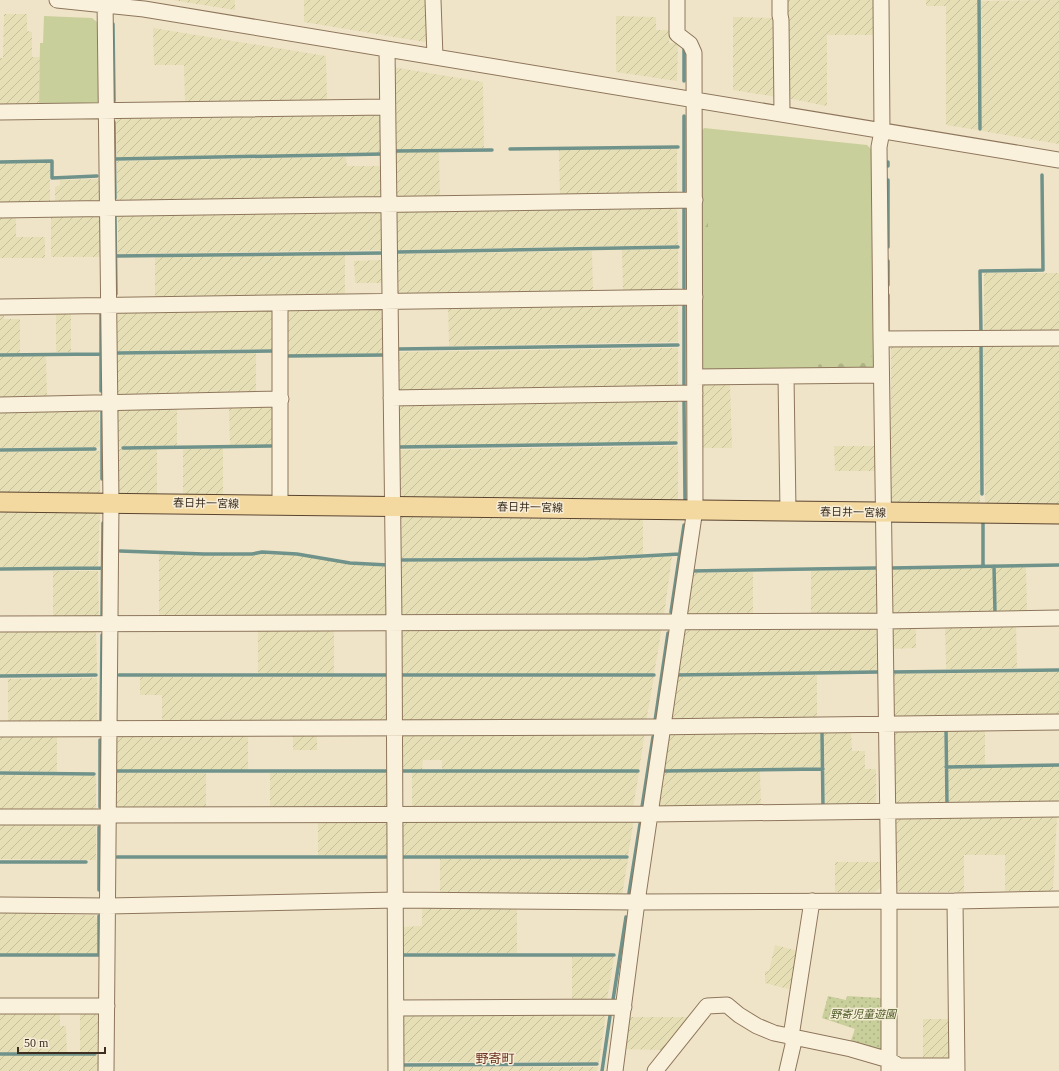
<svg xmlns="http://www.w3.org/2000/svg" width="1059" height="1071" font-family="'Times New Roman','Noto Sans JP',serif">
  <defs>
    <pattern id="farmland-furrows" width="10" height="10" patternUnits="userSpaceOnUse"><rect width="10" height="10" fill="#e6deb5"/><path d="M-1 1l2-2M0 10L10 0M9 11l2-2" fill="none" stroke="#c6bf9b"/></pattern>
    <pattern id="forest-firs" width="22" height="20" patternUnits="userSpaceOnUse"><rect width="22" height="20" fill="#c9cf9b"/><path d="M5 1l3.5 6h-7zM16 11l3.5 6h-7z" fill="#aeb285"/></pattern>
    <pattern id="park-dots" width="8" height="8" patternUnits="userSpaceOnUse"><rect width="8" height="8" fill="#c9cf9b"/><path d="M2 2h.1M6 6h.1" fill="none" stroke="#aeb285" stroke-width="1.8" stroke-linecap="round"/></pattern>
  </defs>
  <rect width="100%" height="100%" fill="#f0e4c8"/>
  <path fill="url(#farmland-furrows)" d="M 172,0 L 235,0 L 235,10 Z
    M 304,0 L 429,0 L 429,37 L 425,42 L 304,22 Z
    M 787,0 L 876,0 L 877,35 L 827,35 L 827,106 L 787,98 Z
    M 926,0 L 977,0 L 978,130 L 946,125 L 946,6 L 926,6 Z
    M 1059,0 L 1059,144 L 982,131 L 981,1 Z
    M 4,14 L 27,14 L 27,31 L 32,32 L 32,57 L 40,57 L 39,108 L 0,109 L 0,58 L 3,58 Z
    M 616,16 L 656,17 L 656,30 L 669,30 L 669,43 L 678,43 L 677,81 L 616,72 Z
    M 733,17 L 777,18 L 777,97 L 733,90 Z
    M 153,28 L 326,56 L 327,101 L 185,103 L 184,65 L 154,65 Z
    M 392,67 L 483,82 L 484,148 L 393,150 Z
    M 380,112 L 384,153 L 117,158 L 116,116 Z
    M 677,149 L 677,196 L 560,198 L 559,150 Z
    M 393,152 L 439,152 L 440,200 L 399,200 L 394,196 Z
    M 346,157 L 347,166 L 382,166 L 382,193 L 379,196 L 347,197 L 347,201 L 117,204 L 117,161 Z
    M 0,163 L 50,163 L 50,206 L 0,206 Z
    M 100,179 L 100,199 L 95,205 L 55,205 L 55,187 L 60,185 L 60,180 Z
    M 677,205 L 678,245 L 395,250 L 395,214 L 399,209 Z
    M 381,209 L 385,214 L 385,250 L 118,254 L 118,213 Z
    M 51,215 L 97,215 L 101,219 L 101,257 L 51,257 Z
    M 0,216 L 16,216 L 16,237 L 45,237 L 45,258 L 0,258 Z
    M 678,249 L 678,292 L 623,293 L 622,250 Z
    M 592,251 L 593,294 L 398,296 L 395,292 L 395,254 Z
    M 345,255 L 345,298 L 155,301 L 155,257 Z
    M 381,260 L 381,283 L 355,283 L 354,261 Z
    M 984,273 L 1059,273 L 1059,334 L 984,334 Z
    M 678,301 L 678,342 L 449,346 L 448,304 Z
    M 381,306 L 385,309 L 386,354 L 284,355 L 285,309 Z
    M 271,308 L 275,311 L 275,349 L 115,351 L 114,314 L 118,310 Z
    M 56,311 L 71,311 L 71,352 L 56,352 Z
    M 0,312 L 4,312 L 4,319 L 20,319 L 20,353 L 0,353 Z
    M 983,343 L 1059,343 L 1059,506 L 985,505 Z
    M 895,344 L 979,344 L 980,505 L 891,503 L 891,348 Z
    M 678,348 L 678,389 L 401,394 L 396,389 L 396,352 Z
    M 256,353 L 256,396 L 121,398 L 116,393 L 115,355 Z
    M 0,356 L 46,356 L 47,398 L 0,399 Z
    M 705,384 L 730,384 L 732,448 L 701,448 L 701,387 Z
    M 678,399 L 678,442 L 397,446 L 397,407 L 402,402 Z
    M 270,404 L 275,409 L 275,445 L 230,446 L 229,405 Z
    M 122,406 L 177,406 L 177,446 L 116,447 L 116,411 Z
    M 0,409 L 99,410 L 100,447 L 0,448 Z
    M 678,446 L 678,501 L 400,498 L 397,450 Z
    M 834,446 L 875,446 L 875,471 L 835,471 Z
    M 223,448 L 223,496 L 183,496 L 183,449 Z
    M 118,449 L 157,449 L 157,495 L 122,495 L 118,490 Z
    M 100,451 L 100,495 L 0,494 L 0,452 Z
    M 0,509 L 100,511 L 98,567 L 0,567 Z
    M 401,515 L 643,517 L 643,554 L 588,557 L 398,558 L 398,518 Z
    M 159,554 L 204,555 L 263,554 L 297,555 L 349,564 L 388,567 L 388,613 L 384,617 L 159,617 Z
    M 672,556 L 664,615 L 403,617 L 399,614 L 399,562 L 588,561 Z
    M 993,567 L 994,613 L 893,614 L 889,610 L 889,569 Z
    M 995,567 L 1026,567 L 1027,613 L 996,613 Z
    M 877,570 L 878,612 L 876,614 L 811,615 L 811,571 Z
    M 53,571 L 98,571 L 99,619 L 53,619 Z
    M 753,572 L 753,616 L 684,617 L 690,573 Z
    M 1016,623 L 1017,668 L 946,669 L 945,624 Z
    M 876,626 L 877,671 L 675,674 L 685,627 Z
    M 896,626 L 916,626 L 916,648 L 891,649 L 891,630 Z
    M 403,627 L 662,627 L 654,674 L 399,674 L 399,631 Z
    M 0,628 L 96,628 L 97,673 L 0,674 Z
    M 258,628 L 334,628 L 334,674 L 258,674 Z
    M 1059,672 L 1059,715 L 897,718 L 891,713 L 891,674 Z
    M 817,675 L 817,720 L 671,722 L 674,677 Z
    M 140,677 L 388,677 L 388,720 L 386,723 L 162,723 L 162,695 L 140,695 Z
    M 399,677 L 654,677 L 646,722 L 402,722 L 399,719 Z
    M 97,678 L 97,724 L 8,725 L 8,679 Z
    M 947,728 L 985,728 L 985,765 L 948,765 Z
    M 896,729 L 944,729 L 945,806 L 898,806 L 894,802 L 893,733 Z
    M 821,730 L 821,768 L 662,770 L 667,735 L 672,732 Z
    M 824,730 L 851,730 L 852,751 L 865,751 L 865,769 L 876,769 L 876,806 L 825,806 Z
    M 293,732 L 317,732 L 317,750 L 293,750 Z
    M 403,732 L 645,732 L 639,770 L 442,770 L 442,760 L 423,760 L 422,770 L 399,770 L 399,736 Z
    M 119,733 L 248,733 L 248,770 L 115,770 L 115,737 Z
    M 0,734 L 57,735 L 57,772 L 0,771 Z
    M 1059,766 L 1059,799 L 1054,804 L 948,806 L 948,768 Z
    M 760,771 L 761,807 L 659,808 L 656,806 L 662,772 Z
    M 412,772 L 639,772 L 633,808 L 412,808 Z
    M 114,773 L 206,773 L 206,809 L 118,809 L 114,805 Z
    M 270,773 L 388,773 L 388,807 L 385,809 L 270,809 Z
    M 0,775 L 96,776 L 96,813 L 0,812 Z
    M 1055,814 L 1057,817 L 1053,888 L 1050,891 L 1005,891 L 1005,855 L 964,855 L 964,892 L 900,892 L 895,888 L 895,820 L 898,817 Z
    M 634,819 L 628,855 L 401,855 L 400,823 L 404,820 Z
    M 318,820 L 388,820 L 388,856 L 318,856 Z
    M 0,821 L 96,821 L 96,860 L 0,859 Z
    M 440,859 L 628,859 L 622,895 L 440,895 Z
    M 835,862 L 880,862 L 880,888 L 875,892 L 835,892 Z
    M 422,905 L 517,905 L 517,953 L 402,953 L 402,927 L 422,926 Z
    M 0,913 L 94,915 L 97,919 L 97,954 L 0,954 Z
    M 775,945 L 798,951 L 792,990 L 765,983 L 765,971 L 769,971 Z
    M 572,957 L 614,957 L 607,1000 L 572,1002 Z
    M 0,1011 L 60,1011 L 60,1026 L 66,1026 L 67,1053 L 0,1053 Z
    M 80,1011 L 97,1011 L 100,1014 L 100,1052 L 80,1052 Z
    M 404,1012 L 606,1013 L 599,1062 L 401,1062 L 401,1016 Z
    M 625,1017 L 690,1017 L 661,1050 L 622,1049 Z
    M 923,1019 L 950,1019 L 950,1063 L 923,1063 Z
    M 0,1055 L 100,1055 L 99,1071 L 0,1071 Z
    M 401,1067 L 598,1067 L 597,1071 L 401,1071 Z"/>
  <path fill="#c9cf9b" d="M 44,16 L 92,18 L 97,22 L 98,102 L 93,107 L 39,108 L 40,43 L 43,43 Z
    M 704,128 L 867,145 L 871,149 L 873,368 L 701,371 L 701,132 Z"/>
  <path fill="url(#forest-firs)" d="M 703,207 L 706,209 L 708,214 L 708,243 L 707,244 L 703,243 Z
    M 867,237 L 870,237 L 871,239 L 871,275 L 870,276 L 866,275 L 866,250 Z
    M 868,291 L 871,292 L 871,333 L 869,335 L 866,334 L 867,292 Z
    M 869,354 L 871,354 C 872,360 874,366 868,370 L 819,370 L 818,365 L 821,364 L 865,363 L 867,362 L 867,357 Z"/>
  <path fill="url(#park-dots)" d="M 828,996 L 846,1000 L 847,996 L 881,998 L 881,1049 L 877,1052 L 850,1043 L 855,1029 L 822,1018 Z"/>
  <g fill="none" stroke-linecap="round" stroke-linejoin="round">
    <path stroke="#6f938a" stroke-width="3.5" d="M 979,0 L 980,129
      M 113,24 L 114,101
      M 684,48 L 684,81
      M 114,122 L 115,198
      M 510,149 L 678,147
      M 394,151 L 492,150
      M 115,159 L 383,154
      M 0,162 L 52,161 L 52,178 L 97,176
      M 888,162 L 888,166
      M 888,180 L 888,247
      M 684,191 L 684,116
      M 115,217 L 116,294
      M 397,252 L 678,247
      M 116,256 L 384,253
      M 888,261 L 888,285
      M 684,288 L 684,209
      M 888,295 L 888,330
      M 101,313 L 101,391
      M 981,334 L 980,271 L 1043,270 L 1042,175
      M 981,344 L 982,494
      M 398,349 L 678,345
      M 118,353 L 272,351
      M 0,355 L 101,354
      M 285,356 L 385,355
      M 684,385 L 684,306
      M 684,401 L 685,499
      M 102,410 L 102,479
      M 399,447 L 676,443
      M 123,448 L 271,446
      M 0,450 L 95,449
      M 983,522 L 983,566
      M 120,551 L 204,554 L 252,554 L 262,552 L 297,554 L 350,563 L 388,565
      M 398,560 L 588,559 L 680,554
      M 890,565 L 891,568 L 1059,565
      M 994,566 L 995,613
      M 0,569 L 102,568
      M 691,571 L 876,568
      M 671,612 L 684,525
      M 102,615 L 103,523
      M 891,672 L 1059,670
      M 119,675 L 388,675
      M 400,675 L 654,675
      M 676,675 L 878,672
      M 0,676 L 96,675
      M 101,720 L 102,635
      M 655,721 L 668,633
      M 946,729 L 947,805
      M 822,730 L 823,807
      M 946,767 L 1059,765
      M 116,771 L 388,771
      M 401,771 L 638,771
      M 663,771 L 823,769
      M 0,773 L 94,774
      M 100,807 L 100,740
      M 642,807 L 653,737
      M 117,857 L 386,857
      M 400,857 L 627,857
      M 0,862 L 86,862
      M 99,890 L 99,827
      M 629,893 L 640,824
      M 0,955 L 99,955 L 99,916
      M 401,955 L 614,955
      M 613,1000 L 626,917
      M 0,1054 L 95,1054
      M 402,1065 L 597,1064
      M 602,1071 L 610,1016"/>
    <defs>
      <path id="minor" d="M 57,0 L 144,9 L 1059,160
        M 105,0 L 111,502 L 106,1071
        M 433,0 L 435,57
        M 780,0 L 780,15 L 781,20 L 782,114
        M 387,49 L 394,623 L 396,1071
        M 0,112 L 387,107
        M 0,210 L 695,200
        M 280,303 L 280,504
        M 0,307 L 695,297
        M 881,339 L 879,147 L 882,131 L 881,0
        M 786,376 L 788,511
        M 695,377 L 881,375
        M 391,398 L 695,393
        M 0,405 L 281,399
        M 0,624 L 885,621 L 1059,618
        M 0,729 L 650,727 L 1059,722
        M 109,815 L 650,814 L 1059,809
        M 0,817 L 109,817
        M 955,901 L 957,1071
        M 0,905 L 108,906 L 396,900 L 637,902 L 955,901 L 1059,899
        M 0,1006 L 107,1006
        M 396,1008 L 624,1007
        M 615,1071 L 637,902 L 695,509 L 694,53 L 690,44 L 677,34 L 677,0
        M 655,1071 L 707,1006 L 727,1005 L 739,1015 L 757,1026 L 774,1033 L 851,1049 L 889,1060 L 899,1066 L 957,1066
        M 787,1071 L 793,1045 L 792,1030 L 812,901
        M 889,1071 L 889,901 L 881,339 L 1059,338"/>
      <path id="major" d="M 0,502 L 1059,514"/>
    </defs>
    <use href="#minor" stroke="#8d765c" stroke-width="17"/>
    <use href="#major" stroke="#5b4430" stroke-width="21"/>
    <use href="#minor" stroke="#faf1dc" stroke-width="15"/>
    <use href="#major" stroke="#f3d9a0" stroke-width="19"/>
  </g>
  <g text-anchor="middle" stroke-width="3" stroke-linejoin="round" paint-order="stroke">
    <g font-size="11" fill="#3d2e20" stroke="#f7eed8">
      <text transform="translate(206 503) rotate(1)" y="4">春日井一宮線</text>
      <text transform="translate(530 507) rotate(1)" y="4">春日井一宮線</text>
      <text transform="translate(853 512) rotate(1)" y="4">春日井一宮線</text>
    </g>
    <g font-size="11" font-style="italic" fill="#4d5a26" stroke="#f7eed8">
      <text x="863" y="1018">野寄児童遊園</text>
    </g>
    <g font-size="13" fill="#6b2e1e" stroke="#f7eed8">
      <text x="495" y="1063">野寄町</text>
    </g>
  </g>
  <path d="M18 1047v6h87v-6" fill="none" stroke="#3d2e20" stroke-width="2"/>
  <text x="24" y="1047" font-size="12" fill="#3d2e20" stroke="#f7eed8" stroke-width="3" paint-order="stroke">50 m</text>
</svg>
